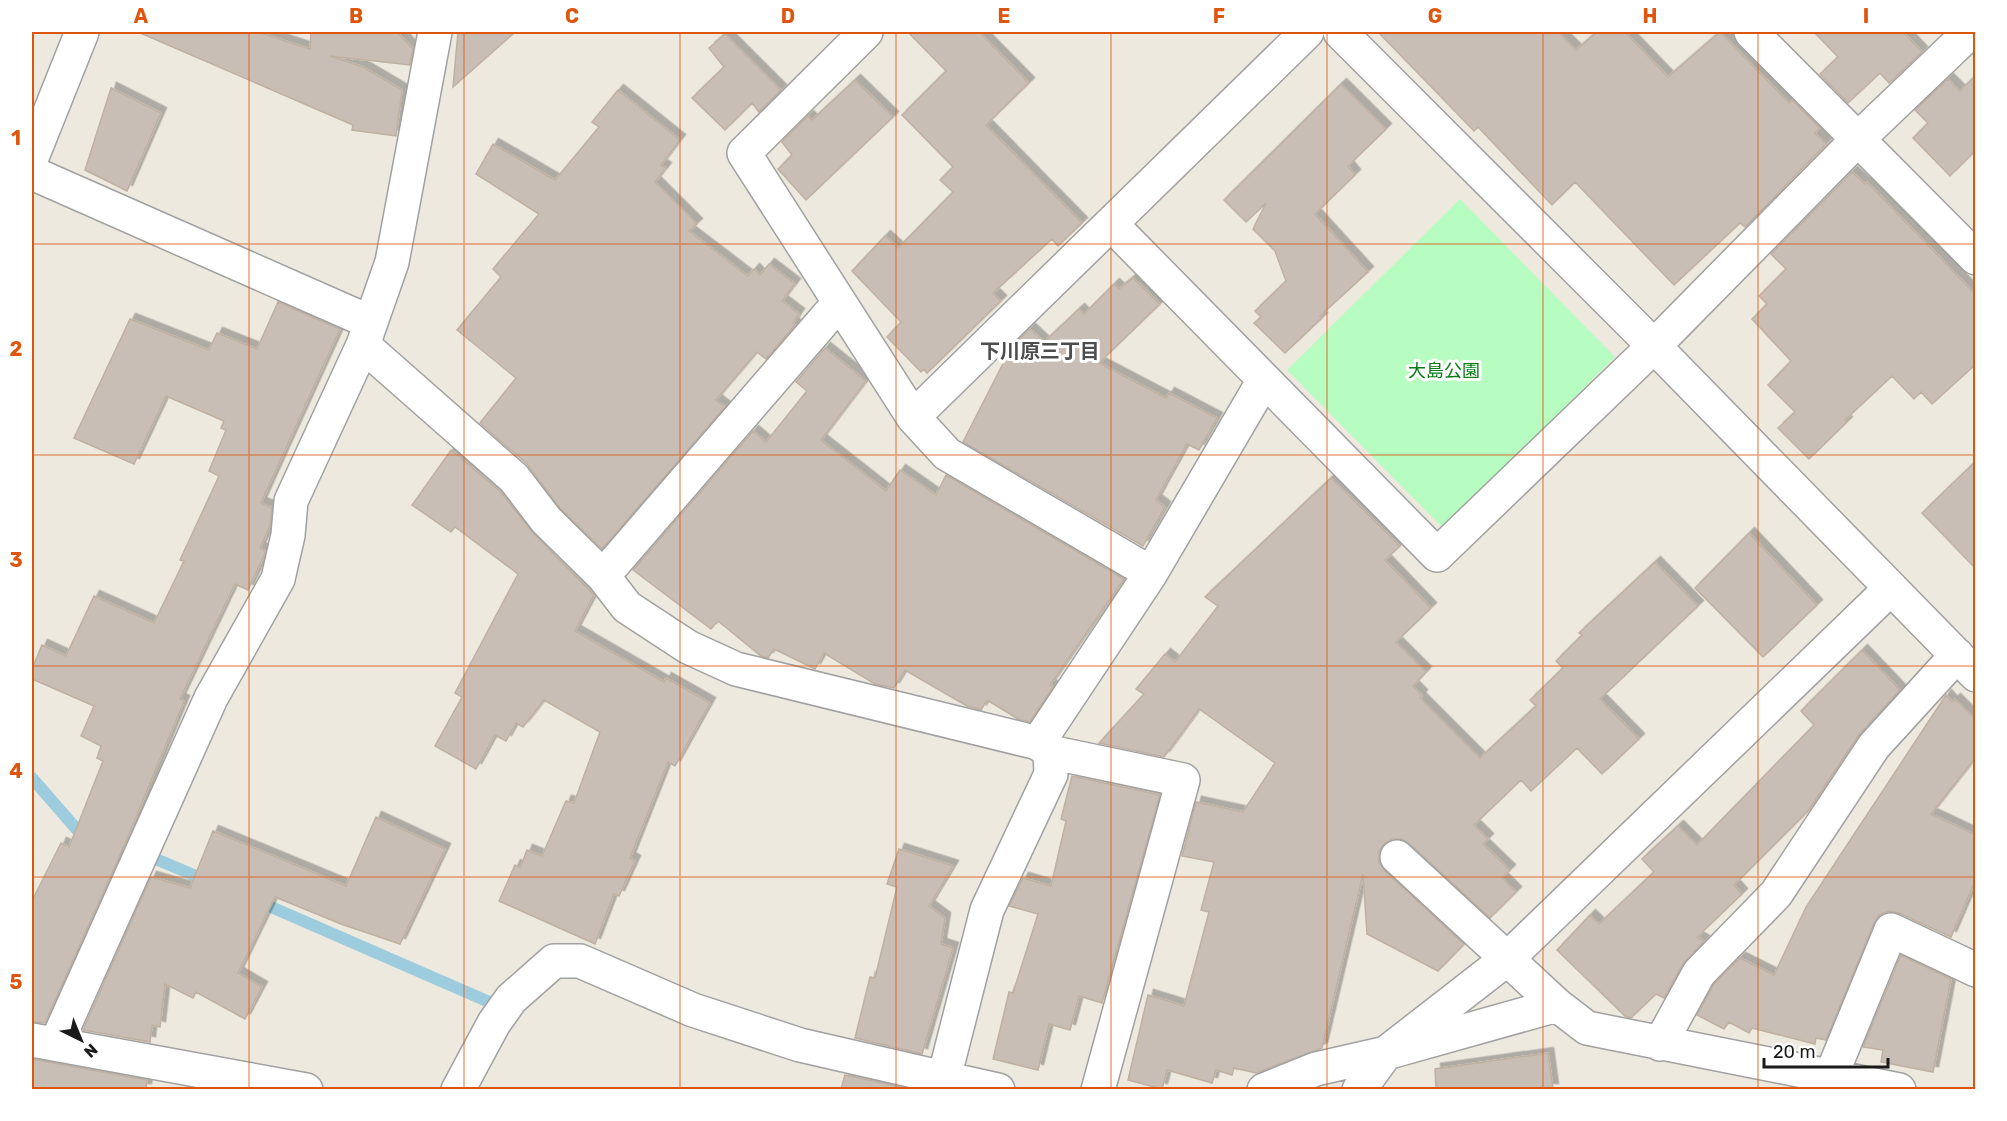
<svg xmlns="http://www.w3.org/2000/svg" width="2007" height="1121" font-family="Rubik,'Noto Sans JP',sans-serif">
  <defs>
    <filter id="shadow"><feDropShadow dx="5.5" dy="-5.5" stdDeviation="0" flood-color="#0004"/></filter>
  </defs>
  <rect width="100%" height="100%" fill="#ede9df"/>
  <path fill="#b7fcc0" d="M 1460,199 L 1615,357 L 1443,528 L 1287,370 Z"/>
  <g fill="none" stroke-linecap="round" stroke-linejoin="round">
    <path stroke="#9cccde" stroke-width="12" d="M 32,778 L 86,840
      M 105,854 L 158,860 L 208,881
      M 255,900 L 503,1008"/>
  </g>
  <path fill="#c9beb5" stroke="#bfb0a1" stroke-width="1.5" filter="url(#shadow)" d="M 138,32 L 258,32 L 310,49 L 311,32 L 397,32 L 413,49 L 410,65 L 330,56 L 363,67 L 402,90 L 396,136 L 352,130 L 353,125 Z
    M 458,32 L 515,32 L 453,87 Z
    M 908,32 L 979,32 L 1029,83 L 986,125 L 1082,223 L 1058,246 L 1052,239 L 993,293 L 1001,301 L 927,373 L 924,369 L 921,372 L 887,337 L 901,322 L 852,271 L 885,236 L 898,248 L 953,192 L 940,180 L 953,167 L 902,115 L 946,71 Z
    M 1378,32 L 1558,32 L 1576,50 L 1597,32 L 1625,32 L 1668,77 L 1720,32 L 1789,103 L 1792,100 L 1820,128 L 1815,133 L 1826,144 L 1745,227 L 1740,223 L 1674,285 L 1575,182 L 1552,205 L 1478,127 L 1474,131 Z
    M 1814,32 L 1903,32 L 1922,52 L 1889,83 L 1880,73 L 1848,103 L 1820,74 L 1838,57 Z
    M 725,34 L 781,90 L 759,112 L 752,103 L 725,130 L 692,98 L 724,67 L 709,48 Z
    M 1976,75 L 1976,150 L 1950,176 L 1913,138 L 1928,123 L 1915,110 L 1948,79 L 1960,91 Z
    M 855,80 L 893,117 L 806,200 L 778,169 L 792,155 L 782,142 L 808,116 L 812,120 Z
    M 1341,84 L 1386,129 L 1348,166 L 1355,175 L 1315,214 L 1368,272 L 1320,316 L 1322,318 L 1285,353 L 1254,323 L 1261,317 L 1255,311 L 1286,281 L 1275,251 L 1253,229 L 1266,203 L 1246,222 L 1224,200 Z
    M 111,88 L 161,113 L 127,191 L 85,170 Z
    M 618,90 L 680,140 L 661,165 L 666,168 L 655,182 L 697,224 L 689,231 L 748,276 L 754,269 L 760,275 L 769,264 L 795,284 L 782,301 L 799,314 L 793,323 L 795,325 L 766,359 L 757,352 L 716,400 L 725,407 L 602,549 L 560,508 L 527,464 L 480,423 L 516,378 L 457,330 L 501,277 L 493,269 L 539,214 L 476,174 L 493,144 L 555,180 L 599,127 L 592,122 Z
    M 1852,172 L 1865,184 L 1867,182 L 1976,295 L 1976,364 L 1932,404 L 1921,392 L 1914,399 L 1892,376 L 1845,420 L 1847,422 L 1809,459 L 1778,428 L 1795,412 L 1768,385 L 1791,361 L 1752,319 L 1767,304 L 1759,296 L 1786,269 L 1771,254 Z
    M 1133,278 L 1160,304 L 1099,363 L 1166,398 L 1169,393 L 1217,418 L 1199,450 L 1187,444 L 1156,500 L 1165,507 L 1143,546 L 963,442 L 1012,346 L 1030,329 L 1044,342 L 1079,309 L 1084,314 L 1114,284 L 1119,289 Z
    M 278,302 L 340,329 L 261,503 L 272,508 L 270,526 L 260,548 L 265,551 L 265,553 L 248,590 L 235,584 L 180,699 L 184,701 L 124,846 L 45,1023 L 32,1022 L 32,901 L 61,843 L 69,847 L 103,761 L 97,758 L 101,746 L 81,736 L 94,706 L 32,679 L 32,669 L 42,645 L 66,656 L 94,596 L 154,623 L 184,561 L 180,560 L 219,476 L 209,471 L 226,430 L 221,428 L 224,421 L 166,396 L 134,464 L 74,438 L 130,319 L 209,350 L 217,333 L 257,349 Z
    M 825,348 L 866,381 L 821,440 L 886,491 L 900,470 L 936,495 L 946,475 L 1124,579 L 1050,685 L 1053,687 L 1030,722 L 1018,719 L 987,700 L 981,710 L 967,706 L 905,670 L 894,688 L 875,684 L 824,653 L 815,669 L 774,649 L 768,658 L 761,656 L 718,621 L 711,629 L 633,570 L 753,431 L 766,442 L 807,391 L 796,382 Z
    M 451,450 L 500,491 L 533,533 L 594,595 L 575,631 L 664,682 L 666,678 L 710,703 L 675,766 L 668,762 L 630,858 L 635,861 L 619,896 L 614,894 L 595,944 L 499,901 L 515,865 L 520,868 L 527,850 L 542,856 L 566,801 L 574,803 L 600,732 L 544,700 L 523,727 L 516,723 L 506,741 L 495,735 L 476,769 L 435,746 L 462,697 L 455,693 L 518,574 L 455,527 L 451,532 L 412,505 Z
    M 1976,461 L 1976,569 L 1922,513 Z
    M 1331,478 L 1400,546 L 1385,560 L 1431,608 L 1396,642 L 1426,672 L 1413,686 L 1422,695 L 1420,698 L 1480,758 L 1536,706 L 1530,700 L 1563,668 L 1556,661 L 1582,635 L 1579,633 L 1655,562 L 1698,606 L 1600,699 L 1639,739 L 1602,774 L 1577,748 L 1531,791 L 1521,780 L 1474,825 L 1488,839 L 1483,844 L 1510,870 L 1502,878 L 1516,892 L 1490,918 L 1409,843 L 1401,839 L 1392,839 L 1383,845 L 1379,852 L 1379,862 L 1384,870 L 1464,944 L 1438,971 L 1367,934 L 1363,874 L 1322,1048 L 1256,1073 L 1234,1068 L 1232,1075 L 1216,1070 L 1212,1083 L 1167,1070 L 1162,1089 L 1128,1080 L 1148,995 L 1184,1006 L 1209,912 L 1201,910 L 1214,862 L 1182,856 L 1196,802 L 1243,812 L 1275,763 L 1199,709 L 1164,757 L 1099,743 L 1144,694 L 1136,689 L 1165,654 L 1175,662 L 1218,606 L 1205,597 Z
    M 1749,533 L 1817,605 L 1763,657 L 1695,588 Z
    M 1862,650 L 1900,690 L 1858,736 L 1808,811 L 1734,885 L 1742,894 L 1697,937 L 1704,941 L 1683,964 L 1664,998 L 1656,994 L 1631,1018 L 1625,1016 L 1557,950 L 1590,915 L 1599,924 L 1654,872 L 1642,859 L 1678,826 L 1697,845 L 1814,725 L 1801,711 Z
    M 1946,695 L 1952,702 L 1955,699 L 1976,720 L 1976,757 L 1931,814 L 1976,835 L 1976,879 L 1951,937 L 1899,913 L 1889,911 L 1879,915 L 1874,923 L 1826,1040 L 1816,1038 L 1815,1044 L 1752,1028 L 1749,1033 L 1729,1022 L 1724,1029 L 1697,1015 L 1714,984 L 1740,958 L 1774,975 L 1806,907 Z
    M 1072,776 L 1160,795 L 1102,1003 L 1079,996 L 1070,1030 L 1049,1024 L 1038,1070 L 993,1059 L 1009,992 L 1013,993 L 1038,914 L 1009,906 L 1023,878 L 1051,886 L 1066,821 L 1061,819 Z
    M 376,817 L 445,849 L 400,944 L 341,924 L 275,897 L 238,973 L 262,987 L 245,1019 L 196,992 L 193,998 L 165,984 L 160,1027 L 152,1025 L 150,1042 L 83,1030 L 151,877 L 190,888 L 213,831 L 346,886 Z
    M 899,849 L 953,866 L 929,906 L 945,918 L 941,944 L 953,948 L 922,1054 L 855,1038 L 870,977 L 875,978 L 897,887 L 887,884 Z
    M 1901,955 L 1951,979 L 1933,1072 L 1881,1062 L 1883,1050 L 1863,1047 Z
    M 1548,1053 L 1553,1089 L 1436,1089 L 1435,1069 Z
    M 32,1059 L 147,1080 L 146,1089 L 32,1089 Z
    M 845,1075 L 910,1089 L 841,1089 Z"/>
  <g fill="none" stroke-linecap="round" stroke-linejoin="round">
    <defs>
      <path id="minor" d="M 866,32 L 744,153 L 913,417 L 1307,32
        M 1340,32 L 1654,346 L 1976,675
        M 1751,32 L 1976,258
        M 32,157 L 82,32
        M 32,173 L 370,322
        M 1111,224 L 1437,555 L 1654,346 L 1858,139 L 1970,32
        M 363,345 L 514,478 L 546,520 L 603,576 L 627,607 L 688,647 L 736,669 L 1038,743
        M 913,417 L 947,454 L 1151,573
        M 603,576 L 839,303
        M 1050,752 L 1183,780 L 1098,1090
        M 1397,857 L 1557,1005 L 1587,1028 L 1899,1090
        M 32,1040 L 306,1090
        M 56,1044 L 211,698 L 278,579 L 288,535 L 291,501 L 363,345 L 392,262 L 435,32
        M 1660,1044 L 1699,973 L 1776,894 L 1874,746 L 1957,655
        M 1831,1076 L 1891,930 L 1976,970
        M 458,1090 L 494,1023 L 511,999 L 554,961 L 580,961 L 693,1010 L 800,1045 L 944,1078
        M 998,1090 L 944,1078 L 987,910 L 1051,774 L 1050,752 L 1038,743 L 1151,573 L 1264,380
        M 1264,1090 L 1316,1069 L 1386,1053 L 1507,959 L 1891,588
        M 1359,1090 L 1386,1053 L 1557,1005"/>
    </defs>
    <use href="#minor" stroke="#a1a1a1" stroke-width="36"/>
    <use href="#minor" stroke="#fff" stroke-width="33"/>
  </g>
  <path fill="none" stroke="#de560d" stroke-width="1.5" stroke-opacity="0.55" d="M 249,32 L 249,1090M 464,32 L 464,1090M 680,32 L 680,1090M 896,32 L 896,1090M 1111,32 L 1111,1090M 1327,32 L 1327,1090M 1543,32 L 1543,1090M 1758,32 L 1758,1090M 32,244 L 1976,244M 32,455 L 1976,455M 32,666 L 1976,666M 32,877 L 1976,877"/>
  <g text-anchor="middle" stroke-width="6" stroke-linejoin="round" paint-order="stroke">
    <g font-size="18" fill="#057c15" stroke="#fff">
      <text x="1444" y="377">大島公園</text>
    </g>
    <g font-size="20" font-weight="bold" fill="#4d4d4d" stroke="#fff">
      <text x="1040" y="358">下川原三丁目</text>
    </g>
  </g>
  <rect width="2007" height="1121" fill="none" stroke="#ffffff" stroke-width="66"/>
  <g transform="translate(81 1040) rotate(137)" stroke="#ffffff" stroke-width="4.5" paint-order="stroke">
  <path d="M0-4.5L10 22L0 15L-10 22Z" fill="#1a1a1a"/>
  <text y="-9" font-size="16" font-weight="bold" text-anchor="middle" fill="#1a1a1a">N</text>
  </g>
  <path d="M1764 1058v9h124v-9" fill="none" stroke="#1a1a1a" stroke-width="3"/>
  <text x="1773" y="1058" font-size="18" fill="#1a1a1a" stroke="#ffffff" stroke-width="4.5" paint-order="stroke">20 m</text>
  <rect x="33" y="33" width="1941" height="1055" fill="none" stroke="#de560d" stroke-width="2"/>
  <g font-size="20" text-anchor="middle" font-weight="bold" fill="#de560d">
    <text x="141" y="23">A</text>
    <text x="356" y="23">B</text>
    <text x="572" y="23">C</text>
    <text x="788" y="23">D</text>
    <text x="1004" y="23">E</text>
    <text x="1219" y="23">F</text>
    <text x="1435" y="23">G</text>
    <text x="1650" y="23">H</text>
    <text x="1866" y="23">I</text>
    <text x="16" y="145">1</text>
    <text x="16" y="356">2</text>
    <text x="16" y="567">3</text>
    <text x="16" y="778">4</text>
    <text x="16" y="989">5</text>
  </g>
</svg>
